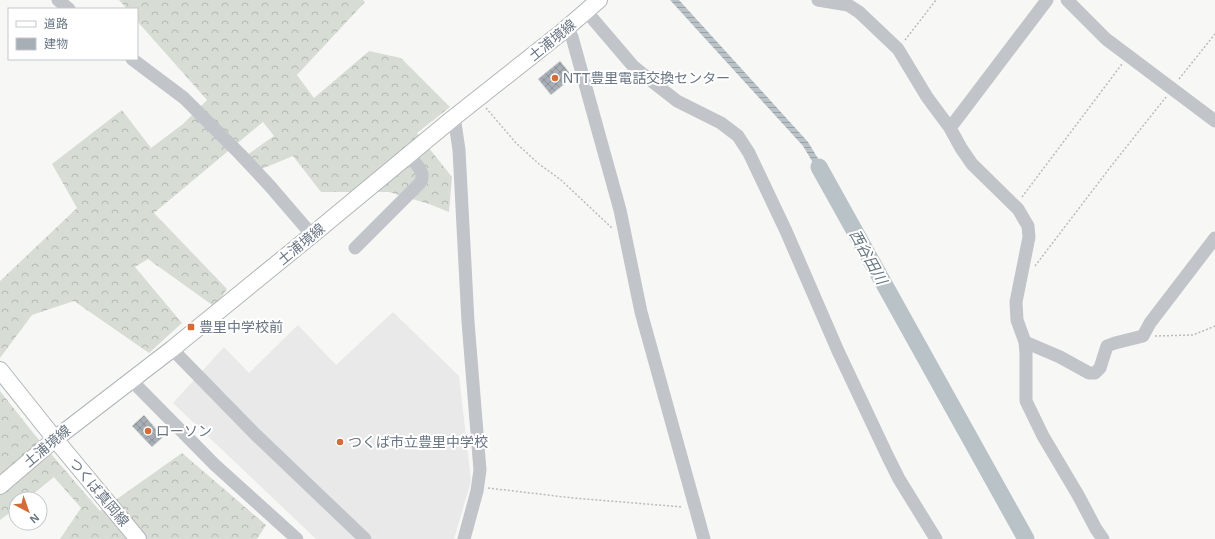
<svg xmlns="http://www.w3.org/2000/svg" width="1215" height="539" font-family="Arial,'Noto Sans JP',sans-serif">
  <defs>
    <pattern id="forest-crowns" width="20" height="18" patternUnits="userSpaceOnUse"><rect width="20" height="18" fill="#d7dcd5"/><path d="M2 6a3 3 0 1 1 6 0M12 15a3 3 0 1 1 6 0" fill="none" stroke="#b2b7b2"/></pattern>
    <pattern id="water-rules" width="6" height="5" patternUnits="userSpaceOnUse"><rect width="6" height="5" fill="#b9c2c7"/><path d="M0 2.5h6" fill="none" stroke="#9aa2a7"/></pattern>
    <pattern id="building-cross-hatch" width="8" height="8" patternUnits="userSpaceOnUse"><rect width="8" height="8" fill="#a8aeb5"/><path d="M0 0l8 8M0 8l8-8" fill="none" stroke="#8d9299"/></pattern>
  </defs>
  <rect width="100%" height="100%" fill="#f7f8f5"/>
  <path fill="#e8e9e8" d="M 393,312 L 459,376 L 471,481 L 454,539 L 316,539 L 173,403 L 224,347 L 249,373 L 298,325 L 336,365 Z"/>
  <path fill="url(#forest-crowns)" d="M 119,0 L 363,0 L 365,2 L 297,75 L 314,98 L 369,51 L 401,58 L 450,107 L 417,133 L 452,177 L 449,212 L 429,204 L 389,192 L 321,192 L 293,156 L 259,170 L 247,155 L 274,136 L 263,122 L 154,213 L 227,289 L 215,307 L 148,259 L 135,267 L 182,323 L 149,353 L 74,301 L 32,315 L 0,358 L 0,281 L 77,208 L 52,164 L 122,110 L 151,148 L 183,124 L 207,100 L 137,21 L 137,9 L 127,9 Z
    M 0,391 L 34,434 L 100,511 L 182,453 L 266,525 L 257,539 L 60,539 L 81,508 L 54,477 L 27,499 L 16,499 L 16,508 L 0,520 Z"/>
  <path fill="url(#water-rules)" d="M 670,0 L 679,0 L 808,142 L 834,185 L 828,188 L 803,146 Z"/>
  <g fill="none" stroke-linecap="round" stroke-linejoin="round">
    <path stroke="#b9c2c7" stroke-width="17" d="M 819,167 L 1026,539"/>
  </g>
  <path fill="url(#building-cross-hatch)" stroke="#d9d9d8" d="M 560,61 L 573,77 L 551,95 L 538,79 Z
    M 144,415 L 163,437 L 152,447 L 132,426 Z"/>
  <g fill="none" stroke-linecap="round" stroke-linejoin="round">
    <defs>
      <path id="major" d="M 0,370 L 55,439 L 138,539
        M 0,486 L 55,439 L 172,349 L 312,235 L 452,119 L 562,32 L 599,0"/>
    </defs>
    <use href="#major" stroke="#b2b6ba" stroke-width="18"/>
    <path stroke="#b9bbbe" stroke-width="1.5" stroke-dasharray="2 2" stroke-linecap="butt" d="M 905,40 L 936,0
      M 1179,79 L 1215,34
      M 486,108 L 516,143 L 528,154 L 539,164 L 561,180 L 612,228
      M 1022,197 L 1122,64
      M 1035,266 L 1112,165 L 1166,97
      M 1155,336 L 1193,335 L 1215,326
      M 488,488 L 573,498 L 683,507"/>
    <path stroke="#c1c4c8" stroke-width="13" d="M 58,0 L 69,9
      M 818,0 L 848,5 L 859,12 L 898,49 L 927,97 L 950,128 L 961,148 L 972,164 L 1018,209 L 1028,226 L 1029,237 L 1016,302 L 1017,320 L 1025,342 L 1026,354 L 1026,401 L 1043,436 L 1078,495 L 1096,529 L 1103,539
      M 1067,0 L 1106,39 L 1215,121
      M 586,11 L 633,66 L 654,83 L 677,101 L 721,123 L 738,136 L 749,153 L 786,231 L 838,351 L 888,457 L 899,479 L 936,539
      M 567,27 L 572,37 L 620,210 L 641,312 L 704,539
      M 132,59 L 184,98 L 240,154 L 269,185 L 312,235
      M 452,119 L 455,123 L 459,150 L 468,322 L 480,470 L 477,491 L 464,539
      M 950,128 L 1047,0
      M 355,248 L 420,183 C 427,172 415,164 409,156
      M 1025,342 L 1060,357 L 1089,373 L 1095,373 L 1100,368 L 1107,346 L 1115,343 L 1143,336 L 1150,323 L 1215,238
      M 172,349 L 255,434 L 365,539
      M 131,380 L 215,465 L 297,539"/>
    <use href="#major" stroke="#fff" stroke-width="16"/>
  </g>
  <g fill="#d36c39" stroke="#fff" stroke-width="1.5">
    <circle cx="555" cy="78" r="4"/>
    <rect x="187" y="323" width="8" height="8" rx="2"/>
    <circle cx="148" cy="431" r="4"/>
    <circle cx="340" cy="442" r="4"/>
  </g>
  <g text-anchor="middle" stroke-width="4" stroke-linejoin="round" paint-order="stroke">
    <g font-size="14" fill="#697583" stroke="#fff">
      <text transform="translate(552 40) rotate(-39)" y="5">土浦境線</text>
      <text transform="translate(301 244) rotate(-39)" y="5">土浦境線</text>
      <text transform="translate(47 446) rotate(-40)" y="5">土浦境線</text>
      <text transform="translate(99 492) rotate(50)" y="5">つくば真岡線</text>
    </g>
    <g font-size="14" fill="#697583" stroke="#fff" text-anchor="start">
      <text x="563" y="83">NTT豊里電話交換センター</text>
      <text x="199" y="332">豊里中学校前</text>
      <text x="156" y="436">ローソン</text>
      <text x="348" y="447">つくば市立豊里中学校</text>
    </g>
    <g font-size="15" font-style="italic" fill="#65767f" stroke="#fff">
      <text transform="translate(868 257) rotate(61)" y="5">西谷田川</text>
    </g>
  </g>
  <rect x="8" y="8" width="130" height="52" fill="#ffffff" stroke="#c3c8cd"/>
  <rect x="16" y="21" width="20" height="6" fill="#ffffff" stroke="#c3c8cd"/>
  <text x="44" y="28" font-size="12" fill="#697583">道路</text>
  <rect x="16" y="38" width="20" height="12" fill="#a8aeb5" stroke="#c3c8cd"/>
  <text x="44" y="48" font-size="12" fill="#697583">建物</text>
  <g transform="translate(28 511) rotate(139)"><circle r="19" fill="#ffffff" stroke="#c3c8cd"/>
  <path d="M0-3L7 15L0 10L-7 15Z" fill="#d36c39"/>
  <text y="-6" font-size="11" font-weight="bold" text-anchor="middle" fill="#697583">N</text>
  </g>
</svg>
